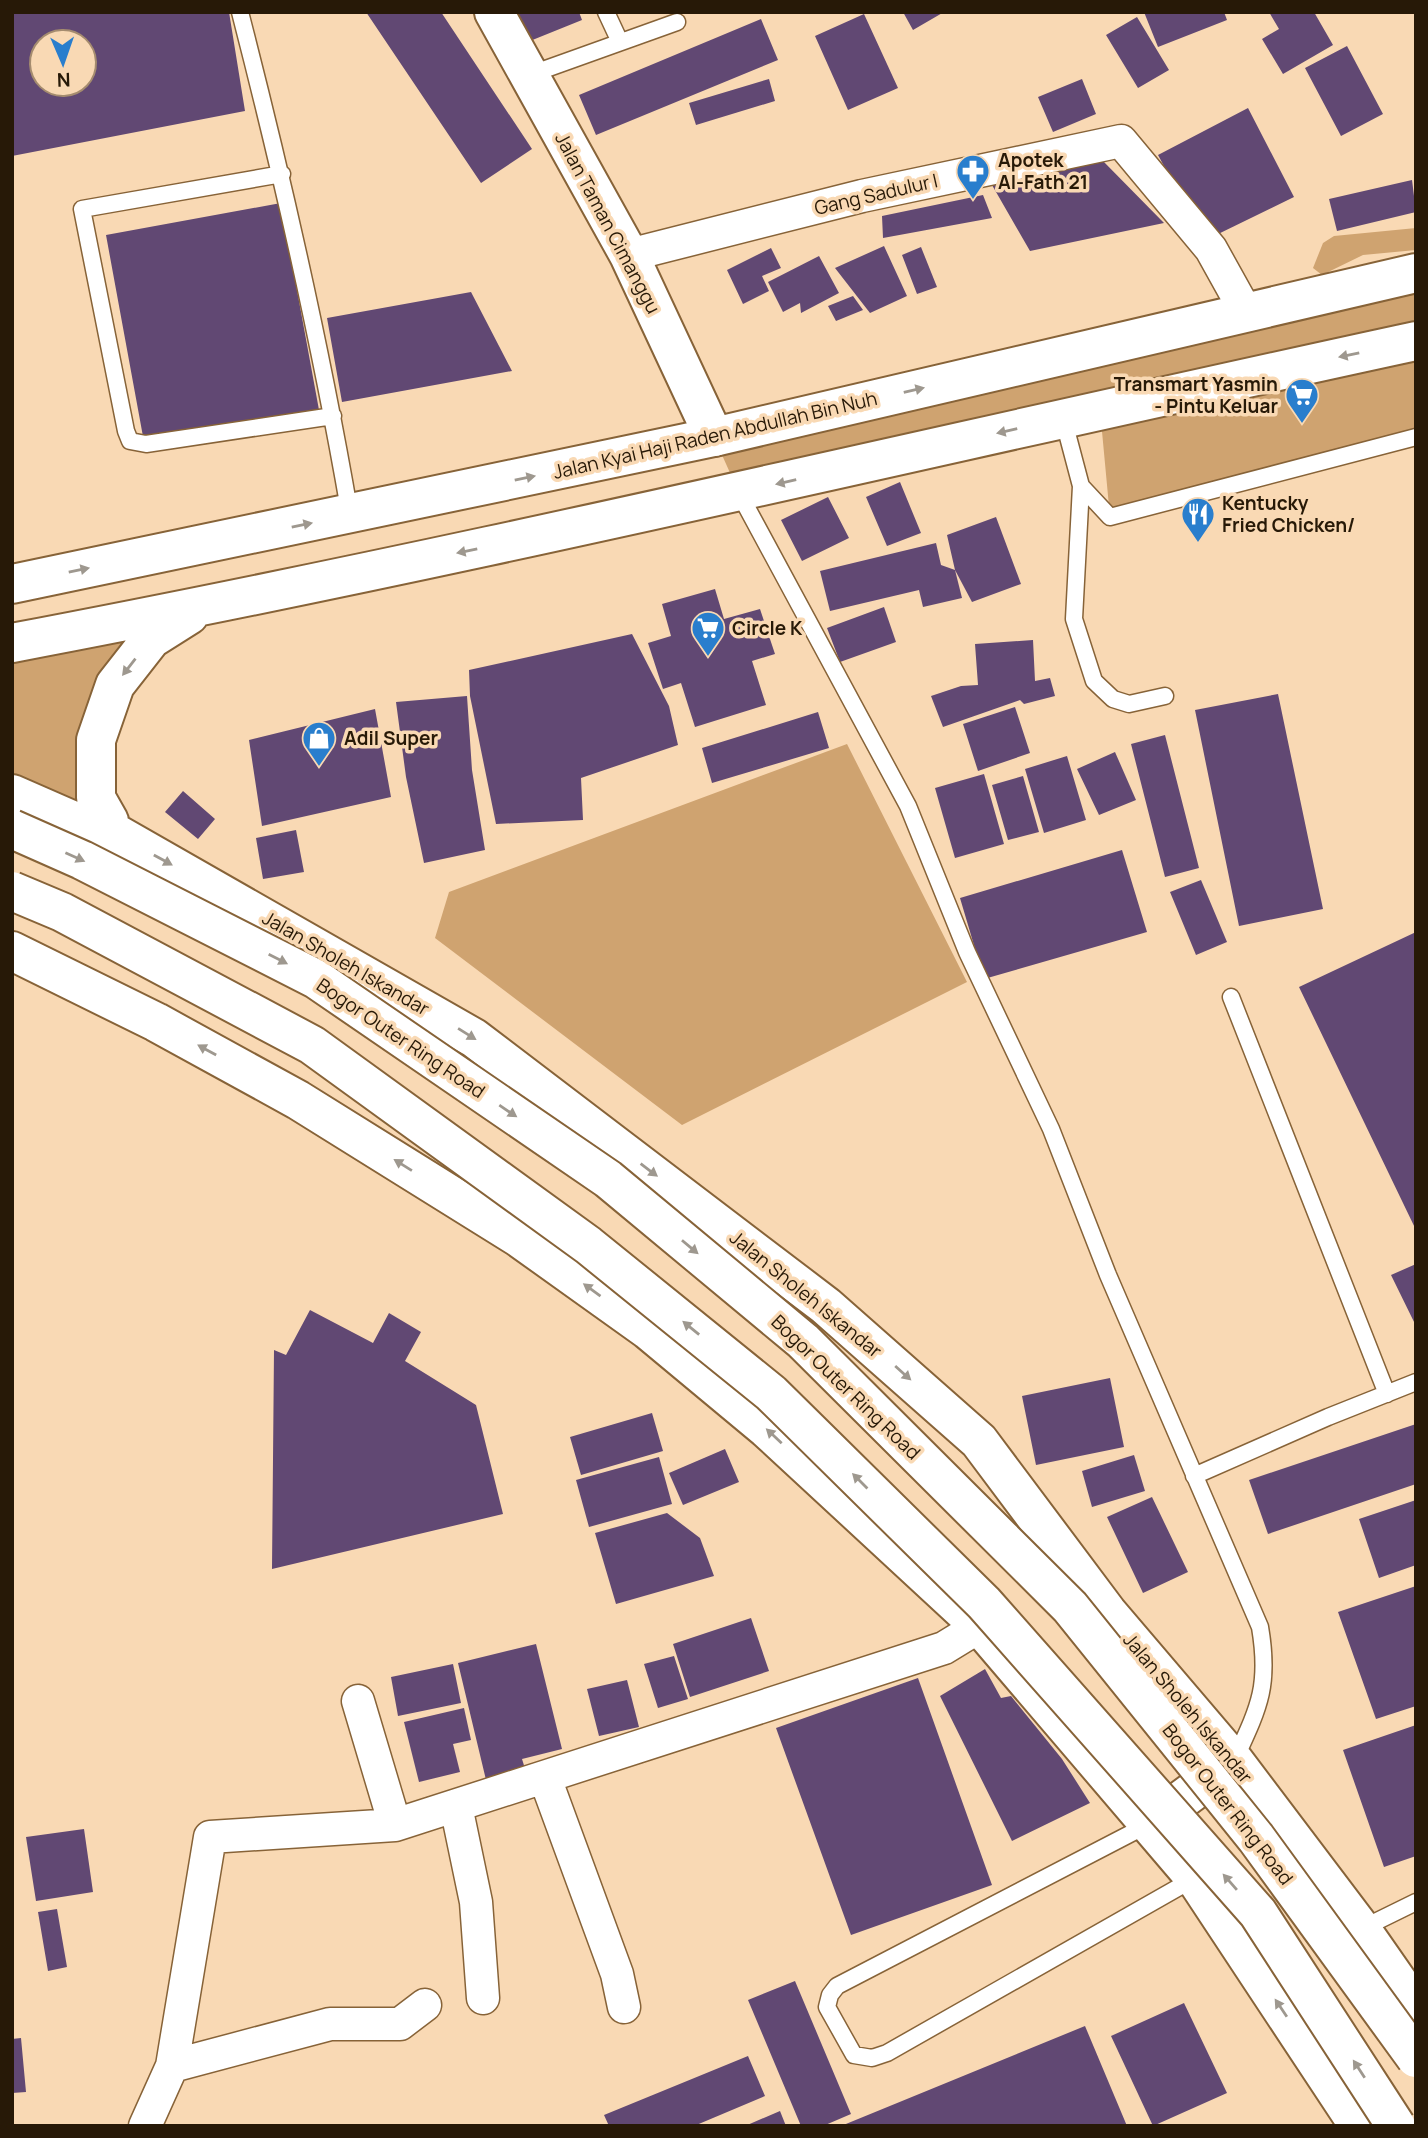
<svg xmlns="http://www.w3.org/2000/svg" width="1428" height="2138" font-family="Manrope,sans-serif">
  <rect width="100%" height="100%" fill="#f9d9b4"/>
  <path fill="#cfa370" d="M 1416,228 L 1416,250 L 1363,255 L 1322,275 L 1313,268 L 1323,243 L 1334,236 Z
    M 1416,273 L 1416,437 L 1110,517 L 1100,410 L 739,493 L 714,437 Z
    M 199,608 L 113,685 L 109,821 L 12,794 L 12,644 Z
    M 847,744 L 967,982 L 682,1125 L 435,938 L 449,892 Z"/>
  <path fill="#614873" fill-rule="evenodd" d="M 12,12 L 229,12 L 245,111 L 12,156 ZM 42,42 L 84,42 L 84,84 L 42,84 Z
    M 366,12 L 441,12 L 532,149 L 481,183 Z
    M 512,12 L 579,12 L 582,20 L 525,43 Z
    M 903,12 L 944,12 L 913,30 Z
    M 1144,12 L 1224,12 L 1227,20 L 1158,47 Z
    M 1269,12 L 1314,12 L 1333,45 L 1283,74 L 1262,39 L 1279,29 Z
    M 864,14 L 898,88 L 848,110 L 815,36 Z
    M 1137,17 L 1169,70 L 1138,88 L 1106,35 Z
    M 761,19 L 778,60 L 596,135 L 579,95 Z
    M 1347,46 L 1383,114 L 1341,136 L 1305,68 Z
    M 769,79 L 775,101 L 696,125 L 689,103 Z
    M 1082,79 L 1096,114 L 1053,132 L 1038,97 Z
    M 1248,108 L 1294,197 L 1212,237 L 1178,192 L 1158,155 Z
    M 1103,161 L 1164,223 L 1030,251 L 992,185 Z
    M 1412,180 L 1416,212 L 1337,231 L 1329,199 Z
    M 983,195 L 992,218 L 883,238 L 882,216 Z
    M 281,203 L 319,410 L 144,442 L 106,235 Z
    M 884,246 L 907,296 L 870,313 L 835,268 Z
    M 921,247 L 937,287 L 917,294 L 902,255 Z
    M 771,248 L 781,268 L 762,276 L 769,291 L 743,304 L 727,270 Z
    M 819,256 L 839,293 L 801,313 L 800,303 L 783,312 L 768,282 Z
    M 471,292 L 512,371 L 342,402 L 327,318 Z
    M 853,296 L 863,310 L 836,321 L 828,306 Z
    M 900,482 L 921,533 L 887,546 L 866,497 Z
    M 828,497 L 849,538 L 802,561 L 781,520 Z
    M 996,517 L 1021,584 L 972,602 L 955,570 L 947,535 Z
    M 936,543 L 941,565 L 955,570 L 962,598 L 923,607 L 919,590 L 830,611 L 820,571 Z
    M 715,589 L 724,619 L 760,609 L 775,654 L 752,661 L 766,705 L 695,727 L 681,683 L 663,689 L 648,643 L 671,636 L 662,604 Z
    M 884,607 L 896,642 L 840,662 L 827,628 Z
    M 632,634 L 669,706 L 678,745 L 581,778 L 583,820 L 496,824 L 470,696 L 469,670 Z
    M 1033,640 L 1035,681 L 1050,678 L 1055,696 L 1024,704 L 1020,700 L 943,727 L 931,696 L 961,686 L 978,685 L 975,644 Z
    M 1278,694 L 1323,909 L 1239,926 L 1195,710 Z
    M 467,696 L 472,770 L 485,850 L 424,863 L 406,777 L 396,702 Z
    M 1015,707 L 1030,753 L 978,771 L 963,724 Z
    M 375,709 L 391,797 L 262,826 L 249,740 Z
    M 818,712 L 829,748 L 712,783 L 702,748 Z
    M 1165,735 L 1199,868 L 1165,877 L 1131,744 Z
    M 1115,752 L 1136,800 L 1099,815 L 1077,769 Z
    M 1067,756 L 1086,820 L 1044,833 L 1025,769 Z
    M 984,774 L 1004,844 L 955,858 L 935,788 Z
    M 1023,776 L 1039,832 L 1008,840 L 992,785 Z
    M 183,791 L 215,819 L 198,839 L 165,812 Z
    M 296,830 L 304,872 L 263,879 L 256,838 Z
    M 1122,850 L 1147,932 L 984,979 L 960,898 Z
    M 1201,880 L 1227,942 L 1196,955 L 1170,892 Z
    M 1416,932 L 1416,1230 L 1299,987 Z
    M 1416,1264 L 1416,1326 L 1391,1275 Z
    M 310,1310 L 373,1343 L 389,1313 L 421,1332 L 405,1361 L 476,1405 L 503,1514 L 272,1569 L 274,1350 L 286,1355 Z
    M 1110,1378 L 1124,1447 L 1036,1465 L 1022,1396 Z
    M 652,1413 L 663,1451 L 581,1475 L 570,1437 Z
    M 1416,1424 L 1416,1484 L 1268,1534 L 1249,1480 Z
    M 725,1449 L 739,1482 L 683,1505 L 669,1473 Z
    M 1134,1455 L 1145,1491 L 1092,1507 L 1082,1471 Z
    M 659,1457 L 672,1504 L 589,1527 L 576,1480 Z
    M 1152,1497 L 1188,1572 L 1143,1593 L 1107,1517 Z
    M 1416,1500 L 1416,1565 L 1379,1578 L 1359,1519 Z
    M 667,1513 L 700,1538 L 714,1576 L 616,1604 L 595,1533 Z
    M 1416,1586 L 1416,1706 L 1376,1719 L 1338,1612 Z
    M 751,1618 L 769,1671 L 690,1697 L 673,1644 Z
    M 536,1644 L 562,1749 L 522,1759 L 527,1775 L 487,1784 L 458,1663 Z
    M 674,1656 L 688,1699 L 658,1708 L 644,1664 Z
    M 453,1664 L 461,1703 L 398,1716 L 391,1677 Z
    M 985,1669 L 1001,1698 L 1011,1696 L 1062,1759 L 1090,1803 L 1012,1841 L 940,1696 Z
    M 918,1678 L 992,1885 L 851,1935 L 776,1728 Z
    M 627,1680 L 639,1727 L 599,1736 L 587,1689 Z
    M 464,1708 L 471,1740 L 453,1744 L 460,1772 L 419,1782 L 404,1722 Z
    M 1416,1725 L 1416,1856 L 1384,1867 L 1343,1750 Z
    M 84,1829 L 93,1892 L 36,1901 L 26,1837 Z
    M 57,1909 L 67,1967 L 48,1971 L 38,1912 Z
    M 795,1981 L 851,2114 L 823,2126 L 801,2126 L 748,2000 Z
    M 1184,2003 L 1227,2093 L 1153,2126 L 1111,2036 Z
    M 1085,2026 L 1127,2126 L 841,2126 Z
    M 21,2038 L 26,2092 L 12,2093 L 12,2039 Z
    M 748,2056 L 765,2096 L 694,2126 L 609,2126 L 604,2115 Z
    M 780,2111 L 786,2126 L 745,2126 Z"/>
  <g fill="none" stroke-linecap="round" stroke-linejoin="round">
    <defs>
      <path id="service" d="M 240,12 C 283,179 321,346 350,515
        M 606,12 L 620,42
        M 529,75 L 677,22
        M 282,174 L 82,209 L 126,431 L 130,441 L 146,444 L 333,416
        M 1063,418 L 1081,486 L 1074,619 L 1094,681 L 1113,699 L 1129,704 L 1165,696
        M 1081,486 L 1110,517 L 1416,437
        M 739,493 L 908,806 L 967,952 L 1051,1129 L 1108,1275 L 1260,1627 C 1270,1686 1259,1707 1235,1759
        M 1231,997 L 1387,1394
        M 1194,1476 L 1328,1417 L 1416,1382
        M 1149,1824 L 837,1986 L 830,1995 L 827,2007 L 854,2055 L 872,2058 L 887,2053 L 1195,1878
        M 1361,1929 L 1416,1902"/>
      <path id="minor" d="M 629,255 L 862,196 L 1121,141 L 1211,249 L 1246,312
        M 358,1701 L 395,1825
        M 545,1778 L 617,1974 L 624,2007
        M 456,1806 L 476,1902 L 483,1998
        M 172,2066 L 210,1837 L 395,1825 L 944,1648 L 980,1626
        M 145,2126 L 172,2066 L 330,2024 L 400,2024 L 425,2005"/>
      <path id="tertiary" d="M 494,12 L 629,255 L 714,437"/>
      <path id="trunk" d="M 12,584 L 714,437 L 1416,273
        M 12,643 C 483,554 948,442 1416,341
        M 12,794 L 92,829 L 108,829 L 474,1038 L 826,1306 L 979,1441 L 1107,1612 L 1234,1761 L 1361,1929 L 1416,2008
        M 108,829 L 109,821 L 96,798 L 96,740 L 115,685 L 151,639 L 189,615
        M 12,951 L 156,1022 L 298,1100 L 518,1237 L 648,1330 L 767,1429 L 980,1626 L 1195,1878 L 1359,2126
        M 1149,1824 L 1234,1761"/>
    </defs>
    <use href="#service" stroke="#876338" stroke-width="19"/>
    <use href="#minor" stroke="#876338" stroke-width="35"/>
    <use href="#tertiary" stroke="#876338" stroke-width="42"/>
    <use href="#trunk" stroke="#876338" stroke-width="42"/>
    <use href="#service" stroke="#fff" stroke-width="16"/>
    <use href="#minor" stroke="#fff" stroke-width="32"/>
    <use href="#tertiary" stroke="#fff" stroke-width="38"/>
    <use href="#trunk" stroke="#fff" stroke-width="38"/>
    <defs>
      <path id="motorway-bridge" d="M 12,829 L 82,860 L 316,979 L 608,1179 L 803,1341 L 1070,1607 L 1256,1838 L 1416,2058
        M 12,891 L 62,912 L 312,1045 L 588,1245 L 771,1393 L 984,1603 L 1258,1913 L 1396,2126"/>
    </defs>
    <use href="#motorway-bridge" stroke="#876338" stroke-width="42" stroke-linecap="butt"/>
    <use href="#motorway-bridge" stroke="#fff" stroke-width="38"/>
  </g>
  <defs><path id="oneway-solid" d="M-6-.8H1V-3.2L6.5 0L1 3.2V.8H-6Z" transform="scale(1.75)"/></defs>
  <g fill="#9e988f">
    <use href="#oneway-solid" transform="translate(1349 355) rotate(168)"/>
    <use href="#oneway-solid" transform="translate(914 390) rotate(-13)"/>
    <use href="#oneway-solid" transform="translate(1007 431) rotate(167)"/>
    <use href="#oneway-solid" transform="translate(525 478) rotate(-12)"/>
    <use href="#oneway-solid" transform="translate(786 482) rotate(167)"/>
    <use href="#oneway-solid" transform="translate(302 525) rotate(-12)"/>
    <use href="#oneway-solid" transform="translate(467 551) rotate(168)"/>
    <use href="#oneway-solid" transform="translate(79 570) rotate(-12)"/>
    <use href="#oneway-solid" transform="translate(129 667) rotate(128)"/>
    <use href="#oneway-solid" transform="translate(75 857) rotate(24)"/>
    <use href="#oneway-solid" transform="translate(163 860) rotate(29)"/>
    <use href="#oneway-solid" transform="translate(278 959) rotate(27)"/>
    <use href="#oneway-solid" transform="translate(467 1034) rotate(32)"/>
    <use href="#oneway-solid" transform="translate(207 1050) rotate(-151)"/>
    <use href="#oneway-solid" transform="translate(508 1111) rotate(34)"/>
    <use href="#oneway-solid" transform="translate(403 1165) rotate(-148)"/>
    <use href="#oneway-solid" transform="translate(649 1170) rotate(37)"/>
    <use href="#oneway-solid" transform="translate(690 1247) rotate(40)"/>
    <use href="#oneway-solid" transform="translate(592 1290) rotate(-144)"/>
    <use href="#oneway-solid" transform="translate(691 1328) rotate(-141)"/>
    <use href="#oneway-solid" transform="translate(903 1373) rotate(42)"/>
    <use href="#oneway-solid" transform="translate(774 1436) rotate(-137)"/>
    <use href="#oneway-solid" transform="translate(860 1481) rotate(-135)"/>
    <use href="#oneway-solid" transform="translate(1230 1882) rotate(-131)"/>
    <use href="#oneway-solid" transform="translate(1281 2008) rotate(-124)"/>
    <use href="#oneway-solid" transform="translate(1359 2069) rotate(-123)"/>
  </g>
  <defs>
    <symbol id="pharmacy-pin" viewBox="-11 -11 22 30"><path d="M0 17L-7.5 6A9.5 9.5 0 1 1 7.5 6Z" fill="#297ecd" stroke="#f9d9b4"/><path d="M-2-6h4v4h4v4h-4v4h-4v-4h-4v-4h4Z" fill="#fff"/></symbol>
    <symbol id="supermarket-pin" viewBox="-11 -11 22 30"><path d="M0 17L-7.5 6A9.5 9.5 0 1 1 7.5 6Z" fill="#297ecd" stroke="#f9d9b4"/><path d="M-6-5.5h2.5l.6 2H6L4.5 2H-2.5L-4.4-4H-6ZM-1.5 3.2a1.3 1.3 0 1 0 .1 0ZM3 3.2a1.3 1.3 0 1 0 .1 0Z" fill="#fff"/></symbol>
    <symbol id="restaurant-pin" viewBox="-11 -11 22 30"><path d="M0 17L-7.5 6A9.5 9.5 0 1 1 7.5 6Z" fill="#297ecd" stroke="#f9d9b4"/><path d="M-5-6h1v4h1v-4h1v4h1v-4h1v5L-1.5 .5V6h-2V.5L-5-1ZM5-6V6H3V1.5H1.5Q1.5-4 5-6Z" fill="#fff"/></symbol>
    <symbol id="shop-pin" viewBox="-11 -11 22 30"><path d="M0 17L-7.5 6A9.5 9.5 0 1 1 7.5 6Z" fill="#297ecd" stroke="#f9d9b4"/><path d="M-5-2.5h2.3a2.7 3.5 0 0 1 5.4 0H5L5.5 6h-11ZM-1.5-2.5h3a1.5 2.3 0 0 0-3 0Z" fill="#fff"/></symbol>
  </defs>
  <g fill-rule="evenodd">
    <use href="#pharmacy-pin" x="954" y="152" width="38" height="52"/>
    <use href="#supermarket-pin" x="1283" y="376" width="38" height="52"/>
    <use href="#restaurant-pin" x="1179" y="495" width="38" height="52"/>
    <use href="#supermarket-pin" x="689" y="609" width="38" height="52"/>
    <use href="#shop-pin" x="300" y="719" width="38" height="52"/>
  </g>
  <g text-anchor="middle" stroke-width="7" stroke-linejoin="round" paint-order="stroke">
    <g font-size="19" font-weight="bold" fill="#271907" stroke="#f9d9b4" text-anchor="start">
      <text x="998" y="167">Apotek<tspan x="998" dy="22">Al-Fath 21</tspan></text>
      <text x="1278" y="391" text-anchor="end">Transmart Yasmin<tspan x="1278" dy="22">- Pintu Keluar</tspan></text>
      <text x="1222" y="510">Kentucky<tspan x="1222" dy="22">Fried Chicken/</tspan></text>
      <text x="732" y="635">Circle K</text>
      <text x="344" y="745">Adil Super</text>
    </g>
    <g font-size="19" fill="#271907" stroke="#f9d9b4">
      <text transform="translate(876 194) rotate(-13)" y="7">Gang Sadulur I</text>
      <text transform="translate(608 223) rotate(62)" y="7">Jalan Taman Cimanggu</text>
      <text transform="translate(715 435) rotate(-13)" y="7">Jalan Kyai Haji Raden Abdullah Bin Nuh</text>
      <text transform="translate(346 963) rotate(30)" y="7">Jalan Sholeh Iskandar</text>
      <text transform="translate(401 1038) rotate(34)" y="7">Bogor Outer Ring Road</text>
      <text transform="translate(806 1294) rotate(39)" y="7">Jalan Sholeh Iskandar</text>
      <text transform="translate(846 1387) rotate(44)" y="7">Bogor Outer Ring Road</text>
      <text transform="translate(1188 1708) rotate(50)" y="7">Jalan Sholeh Iskandar</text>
      <text transform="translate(1228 1804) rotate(52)" y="7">Bogor Outer Ring Road</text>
    </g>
  </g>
  <rect width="1428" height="2138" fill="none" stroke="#271907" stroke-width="28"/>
  <g transform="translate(63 63) rotate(178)"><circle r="33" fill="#f9d9b4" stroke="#a58c6f" stroke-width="2"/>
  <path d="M0-5L12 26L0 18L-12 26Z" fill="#297ecd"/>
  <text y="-10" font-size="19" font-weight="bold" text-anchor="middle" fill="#271907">N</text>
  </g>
</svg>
